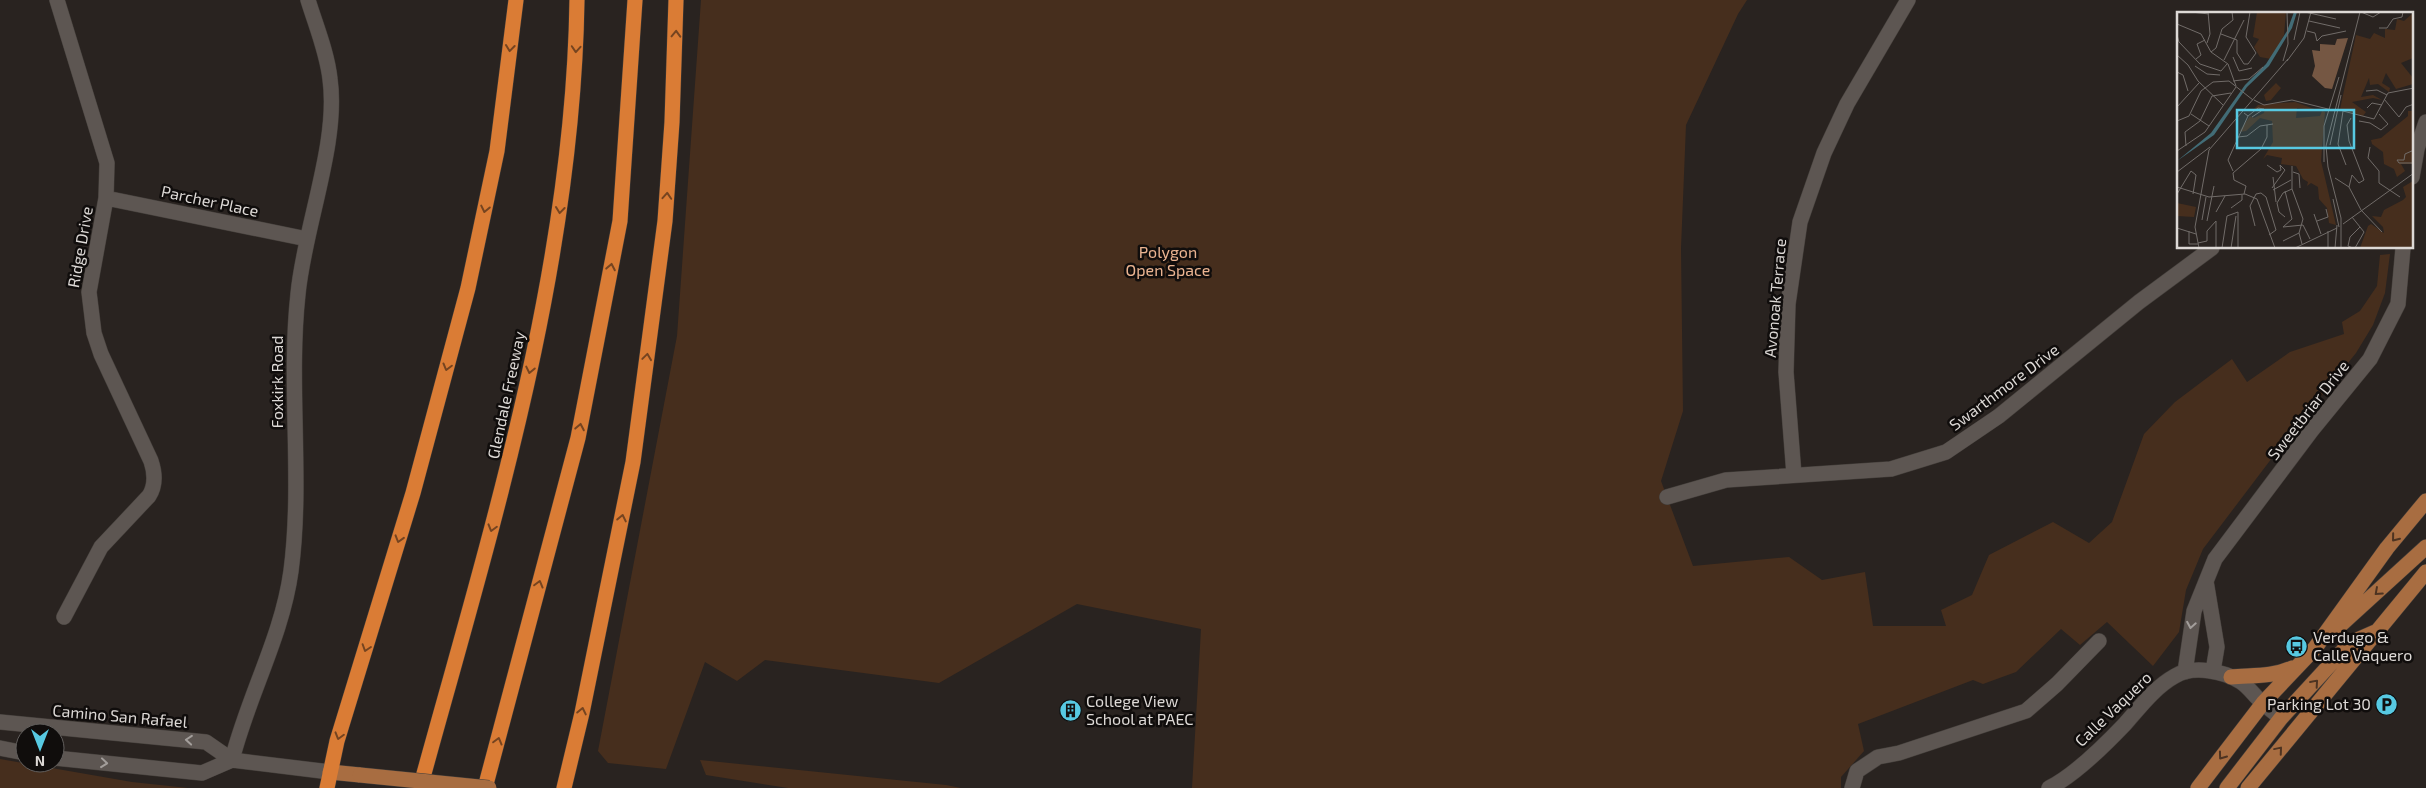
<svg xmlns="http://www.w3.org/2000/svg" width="2426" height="788" font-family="'Exo 2',sans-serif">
  <rect width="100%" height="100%" fill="#292320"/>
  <path fill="#462e1d" d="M 701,0 L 1747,0 L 1738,14 L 1686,125 L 1681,248 L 1683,411 L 1661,481 L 1693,566 L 1789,557 L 1822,580 L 1865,572 L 1873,626 L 1946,626 L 1941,610 L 1972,595 L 1989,555 L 2053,522 L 2089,543 L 2112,522 L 2144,434 L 2175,402 L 2232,359 L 2247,382 L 2290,352 L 2344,334 L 2342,322 L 2360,311 L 2377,286 L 2380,255 L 2390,254 L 2385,293 L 2373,325 L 2356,353 L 2278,450 L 2203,549 L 2186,590 L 2179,632 L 2153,666 L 2107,622 L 2080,645 L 2061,629 L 2016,672 L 1983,684 L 1973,680 L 1858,724 L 1864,751 L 1841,777 L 1841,788 L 1192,788 L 1201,629 L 1077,604 L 939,683 L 765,660 L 737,681 L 705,662 L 666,769 L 608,763 L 598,751 L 677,336 Z
    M 0,759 L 132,782 L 188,788 L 0,788 Z
    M 700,760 L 946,785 L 961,788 L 788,788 L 706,775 Z"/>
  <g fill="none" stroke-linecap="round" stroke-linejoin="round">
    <defs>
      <path id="minor" d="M 57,0 L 107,163 L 106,198 L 89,292 L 94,333 L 101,354 L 151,461 C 155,473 156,485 149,496 L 101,547 L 64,617
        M 2412,177 L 2417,149 L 2426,122
        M 106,198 L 307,239
        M 1794,475 L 1786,372 L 1788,304 L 1800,222 L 1824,153 L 1847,104 L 1908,0
        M 1667,497 L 1726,480 L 1891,469 L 1946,452 L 1999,416 L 2139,302 L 2212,248
        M 2206,581 L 2217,647 L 2213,671
        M 2185,672 L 2194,611 L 2215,559 L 2312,430 L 2370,359 L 2398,304 L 2403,248
        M 0,722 L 206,742 L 232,760 L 330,772
        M 0,748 L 25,753
        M 55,758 L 202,773 L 232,760
        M 232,760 C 248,696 282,637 291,571 C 303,479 288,386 298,294 C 304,228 339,143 330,79 C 327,52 316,26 308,0
        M 1852,788 L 1857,771 L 1878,757 L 1899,753 L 2026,711 L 2057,684 L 2099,641
        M 2049,788 C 2075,775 2105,745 2125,724 C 2140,707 2155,687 2175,676 C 2193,665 2224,671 2241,682 C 2250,688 2255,697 2263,703 C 2269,709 2275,713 2281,718"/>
      <path id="major" d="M 2335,630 L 2426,547
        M 2231,677 C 2253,675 2272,677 2292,668
        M 330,772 L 360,775
        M 2198,788 L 2263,703 L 2315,648 L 2387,548 L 2426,501
        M 2227,788 L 2281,718 L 2350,643 L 2375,632
        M 2248,788 L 2426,572"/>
      <path id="highway" d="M 327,788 L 337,741 L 413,493 L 468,288 L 497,151 L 516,0
        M 420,788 C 491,530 573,270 577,0
        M 485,788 L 578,438 L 620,221 L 635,0
        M 564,788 L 582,713 L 633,462 L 665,221 L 672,122 L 676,0"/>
    </defs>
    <use href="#minor" stroke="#433e3a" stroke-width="16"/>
    <use href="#major" stroke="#433e3a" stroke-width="16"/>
    <use href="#highway" stroke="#433e3a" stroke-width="16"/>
    <use href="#minor" stroke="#5d5652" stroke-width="15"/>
    <use href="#major" stroke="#a86d41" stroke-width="15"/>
    <use href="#highway" stroke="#da7c35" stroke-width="15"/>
    <defs>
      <path id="major-bridge" d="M 360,775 L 489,788"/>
    </defs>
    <use href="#major-bridge" stroke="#433e3a" stroke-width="16" stroke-linecap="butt"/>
    <use href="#major-bridge" stroke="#a86d41" stroke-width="15"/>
  </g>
  <defs><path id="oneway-chevron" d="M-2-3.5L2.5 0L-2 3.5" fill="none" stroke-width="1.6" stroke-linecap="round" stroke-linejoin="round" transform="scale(1.25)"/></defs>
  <g stroke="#754420">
    <use href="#oneway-chevron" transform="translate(676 34) rotate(-88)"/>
    <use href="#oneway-chevron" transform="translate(510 48) rotate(97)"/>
    <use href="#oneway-chevron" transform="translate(576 49) rotate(94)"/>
    <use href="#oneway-chevron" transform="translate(667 196) rotate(-86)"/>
    <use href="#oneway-chevron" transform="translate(485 209) rotate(102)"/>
    <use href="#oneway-chevron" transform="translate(560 210) rotate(97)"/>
    <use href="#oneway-chevron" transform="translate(611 267) rotate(-79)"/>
    <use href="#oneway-chevron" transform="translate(647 357) rotate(-82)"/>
    <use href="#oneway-chevron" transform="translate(447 367) rotate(105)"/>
    <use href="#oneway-chevron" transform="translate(530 370) rotate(102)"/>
    <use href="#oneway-chevron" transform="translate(580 427) rotate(-79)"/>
    <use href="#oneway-chevron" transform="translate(622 518) rotate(-78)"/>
    <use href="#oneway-chevron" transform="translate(492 528) rotate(106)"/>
    <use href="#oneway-chevron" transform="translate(399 539) rotate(107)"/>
    <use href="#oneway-chevron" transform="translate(539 584) rotate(-75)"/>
    <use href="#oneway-chevron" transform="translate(366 648) rotate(108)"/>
    <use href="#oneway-chevron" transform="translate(582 711) rotate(-78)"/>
    <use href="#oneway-chevron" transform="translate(339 736) rotate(106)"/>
    <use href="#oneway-chevron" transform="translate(498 741) rotate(-75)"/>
  </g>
  <g stroke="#4d3321">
    <use href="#oneway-chevron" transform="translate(2395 538) rotate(129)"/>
    <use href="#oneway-chevron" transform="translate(2378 592) rotate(138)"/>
    <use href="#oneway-chevron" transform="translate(2315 683) rotate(-49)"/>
    <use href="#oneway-chevron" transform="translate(2279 750) rotate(-50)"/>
    <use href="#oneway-chevron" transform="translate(2222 756) rotate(126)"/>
  </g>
  <g stroke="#a39e9b">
    <use href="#oneway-chevron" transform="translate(2191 625) rotate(100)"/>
    <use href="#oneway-chevron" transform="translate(189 740) rotate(-175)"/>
    <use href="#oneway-chevron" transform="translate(104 763) rotate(6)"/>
  </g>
  <defs>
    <symbol id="bus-disc" viewBox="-11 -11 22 22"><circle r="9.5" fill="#57c9e2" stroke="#100d0c"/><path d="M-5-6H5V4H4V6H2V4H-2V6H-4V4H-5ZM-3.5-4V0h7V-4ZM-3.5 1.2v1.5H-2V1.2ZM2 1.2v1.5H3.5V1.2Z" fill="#111"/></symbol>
    <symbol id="parking-disc" viewBox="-11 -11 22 22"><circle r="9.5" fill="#57c9e2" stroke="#100d0c"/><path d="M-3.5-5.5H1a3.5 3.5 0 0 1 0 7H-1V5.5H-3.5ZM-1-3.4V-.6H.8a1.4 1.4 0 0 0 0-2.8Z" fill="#111"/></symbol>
    <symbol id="building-disc" viewBox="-11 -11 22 22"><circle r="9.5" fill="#57c9e2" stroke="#100d0c"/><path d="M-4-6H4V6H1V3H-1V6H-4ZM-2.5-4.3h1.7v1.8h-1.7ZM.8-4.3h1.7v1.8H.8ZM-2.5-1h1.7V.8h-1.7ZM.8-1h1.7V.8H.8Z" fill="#111"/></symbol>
  </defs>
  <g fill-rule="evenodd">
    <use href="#bus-disc" x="2284" y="634" width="25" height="25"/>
    <use href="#parking-disc" x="2374" y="692" width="25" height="25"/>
    <use href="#building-disc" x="1058" y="698" width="25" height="25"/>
  </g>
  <g text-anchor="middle" stroke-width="5" stroke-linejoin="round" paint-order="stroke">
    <g font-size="16" fill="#ddd9d6" stroke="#100d0c">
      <text transform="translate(210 201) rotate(12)" y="6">Parcher Place</text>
      <text transform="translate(80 247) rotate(-80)" y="6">Ridge Drive</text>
      <text transform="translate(1775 298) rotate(-85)" y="6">Avonoak Terrace</text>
      <text transform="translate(277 382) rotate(-90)" y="6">Foxkirk Road</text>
      <text transform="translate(2004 387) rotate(-37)" y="6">Swarthmore Drive</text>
      <text transform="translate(506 395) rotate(-78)" y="6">Glendale Freeway</text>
      <text transform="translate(2308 410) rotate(-52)" y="6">Sweetbriar Drive</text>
      <text transform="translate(2113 709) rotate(-44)" y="6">Calle Vaquero</text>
      <text transform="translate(120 716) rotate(5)" y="6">Camino San Rafael</text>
    </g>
    <g font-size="16" fill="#ebb491" stroke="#100d0c">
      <text x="1168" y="258">Polygon<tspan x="1168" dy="18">Open Space</tspan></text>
    </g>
    <g font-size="16" fill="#ddd9d6" stroke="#100d0c" text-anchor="start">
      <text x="2313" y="643">Verdugo &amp;<tspan x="2313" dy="18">Calle Vaquero</tspan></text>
      <text x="1086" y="707">College View<tspan x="1086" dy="18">School at PAEC</tspan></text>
      <text x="2371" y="710" text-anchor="end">Parking Lot 30</text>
    </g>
  </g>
  <g transform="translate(2177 12)">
    <rect width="236" height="236" fill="#292320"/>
    <path d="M 80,0 L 109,0 L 107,23 L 94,47 L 83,45 L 77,35 L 82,27 L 76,25 ZM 236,1 L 236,46 L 224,51 L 236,66 L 236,72 L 219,77 L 209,61 L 205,71 L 213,76 L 212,80 L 201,72 L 193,73 L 192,66 L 184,85 L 196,83 L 205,88 L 196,86 L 175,90 L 189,100 L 186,104 L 163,97 L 179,23 L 193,27 L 197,21 L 208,26 L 208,17 L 218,18 L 220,7 L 227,9 ZM 99,71 L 104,76 L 94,88 L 89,89 L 87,83 ZM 118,90 L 143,99 L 120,96 L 119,106 L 143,104 L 145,99 L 148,100 L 144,149 L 159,213 L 152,211 L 150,196 L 142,187 L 141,175 L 134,171 L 130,174 L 131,170 L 126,167 L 119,154 L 104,152 L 105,146 L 90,143 L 86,147 L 96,130 L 95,109 L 83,106 L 69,119 L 62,120 L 73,104 L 77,106 L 87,101 L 88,97 L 77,97 L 81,93 ZM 231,99 L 236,99 L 236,152 L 224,152 L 228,159 L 220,165 L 217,157 L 207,152 L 206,140 L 195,132 L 194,128 L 204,126 L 231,104 ZM 236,169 L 236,236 L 183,236 L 191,214 L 194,212 L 207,221 L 206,215 L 195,204 L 204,205 L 207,198 L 226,188 L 229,185 L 226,175 ZM 0,191 L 19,195 L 17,205 L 0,204 Z" fill="#462e1d"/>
    <path d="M 171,26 L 155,77 L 148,76 L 135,64 L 138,54 L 135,38 L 143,39 L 143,32 L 158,33 L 160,27 Z" fill="#755743"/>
    <path d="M 117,0 L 120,0 L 115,16 L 92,54 L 70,75 L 37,123 L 0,149 L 34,121 L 68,73 L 89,52 L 110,19 Z" fill="#426c76"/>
    <path fill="none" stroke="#716c69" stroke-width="1" d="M 14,0 L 32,2M 128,0 L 159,7M 184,0 L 196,5 L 204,0M 132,9 L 163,16M 0,12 L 24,22 L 34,40 L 51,52 L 59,74M 202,16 L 210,16 L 216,7 L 225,5 L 226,0M 130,19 L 138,21 L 140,29 L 145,24 L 169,19M 44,22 L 60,28 L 60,41 L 67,52 L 71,52 L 79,41 L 69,25 L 73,0M 0,23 L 2,30 L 23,52 L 44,59 L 50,52M 117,28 L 123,0M 30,31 L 33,22 L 31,0M 34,40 L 39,36 L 45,17 L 56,8 L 55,0M 0,43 L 11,53 L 21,69 L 46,93M 56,45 L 62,59 L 75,56M 19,47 L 24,43 L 20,32 L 28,28M 47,48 L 67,8M 106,49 L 111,32 L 110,0M 110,49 L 127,26 L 134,0M 18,54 L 30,62 L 43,63M 0,60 L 6,63 L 11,79M 56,69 L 72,67 L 86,55M 189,79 L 200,78 L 210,83M 207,87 L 222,105 L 229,95 L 237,92M 77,88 L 87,93 L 115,88 L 155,98M 0,95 L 22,71M 190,96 L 195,91 L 205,93M 166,99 L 197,107 L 211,81 L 237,76M 166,99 L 161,132 L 169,153M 67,101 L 71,104 L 81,96 L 87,97 L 75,105M 14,102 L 32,114M 0,109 L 12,104 L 24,79 L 36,70 L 52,69 L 76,88M 182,109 L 193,111 L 204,118 L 211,112 L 202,102M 61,125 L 70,124 L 83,114 L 96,112M 153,133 L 164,83M 9,134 L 8,120 L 23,109 L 35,84 L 54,81M 193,135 L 191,146 L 202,159 L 202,171 L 223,185M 0,139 L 28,120 L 59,75M 220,148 L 227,148 L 228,142 L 237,138M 220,148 L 222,151 L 237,151M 147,150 L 147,114 L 162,65M 90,153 L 100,160 L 104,158 L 103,153 L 108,158 L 95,176M 115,154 L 115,177 L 126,207 L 122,221 L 125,232M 56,159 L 51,148 L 71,104M 0,160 L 33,135M 116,160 L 122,162 L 123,176M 96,165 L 99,190M 158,166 L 172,175 L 184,198 L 205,220M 0,175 L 32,185 L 68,182 L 80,187 L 98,236M 172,175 L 175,163 L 182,171 L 187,168 L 172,129 L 170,113 L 174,106M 96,178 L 114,168M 108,179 L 115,207 L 106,215 L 126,213M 0,182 L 14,159 L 19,163 L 16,182M 67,182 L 69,174 L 57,168 L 56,161 L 84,137 L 90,125 L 90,113M 156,187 L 162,215M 54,196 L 65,188 L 65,183M 39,200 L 48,184M 137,202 L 144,222M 108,205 L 102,200 L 100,191 L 106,181 L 115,177M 175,205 L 187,220 L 178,236M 25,208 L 29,185M 30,209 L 37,174M 140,209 L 151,205 L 149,197M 166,212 L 237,161M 126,213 L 133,227M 78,214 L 73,194 L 79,182 L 84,181 L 89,185 L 99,218 L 92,223M 0,216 L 19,222M 12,219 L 12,232 L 21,232M 151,219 L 151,236M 106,229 L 122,221M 21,231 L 30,229 L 30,219 L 39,209 L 39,236M 22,236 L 18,215 L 32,138 L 111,47M 45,236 L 50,204 L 61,200 L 61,236M 54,236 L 59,204M 118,236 L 160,216M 158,236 L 160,213M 164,236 L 164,206 L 151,155 L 149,134 L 183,0M 176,236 L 171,234 L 173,225 L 183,215"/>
    <path fill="#57c9e2" fill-opacity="0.15" stroke="#57c9e2" stroke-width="2.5" d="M 60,98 L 177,98 L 177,136 L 60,136 Z"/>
    <rect width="236" height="236" fill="none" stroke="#ddd9d6" stroke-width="2.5"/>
  </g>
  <g transform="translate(40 748) rotate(180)"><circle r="24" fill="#100d0c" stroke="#625f5d"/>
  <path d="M0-4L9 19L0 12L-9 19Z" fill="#57c9e2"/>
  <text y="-8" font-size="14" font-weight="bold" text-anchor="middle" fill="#ddd9d6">N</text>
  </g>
</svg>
